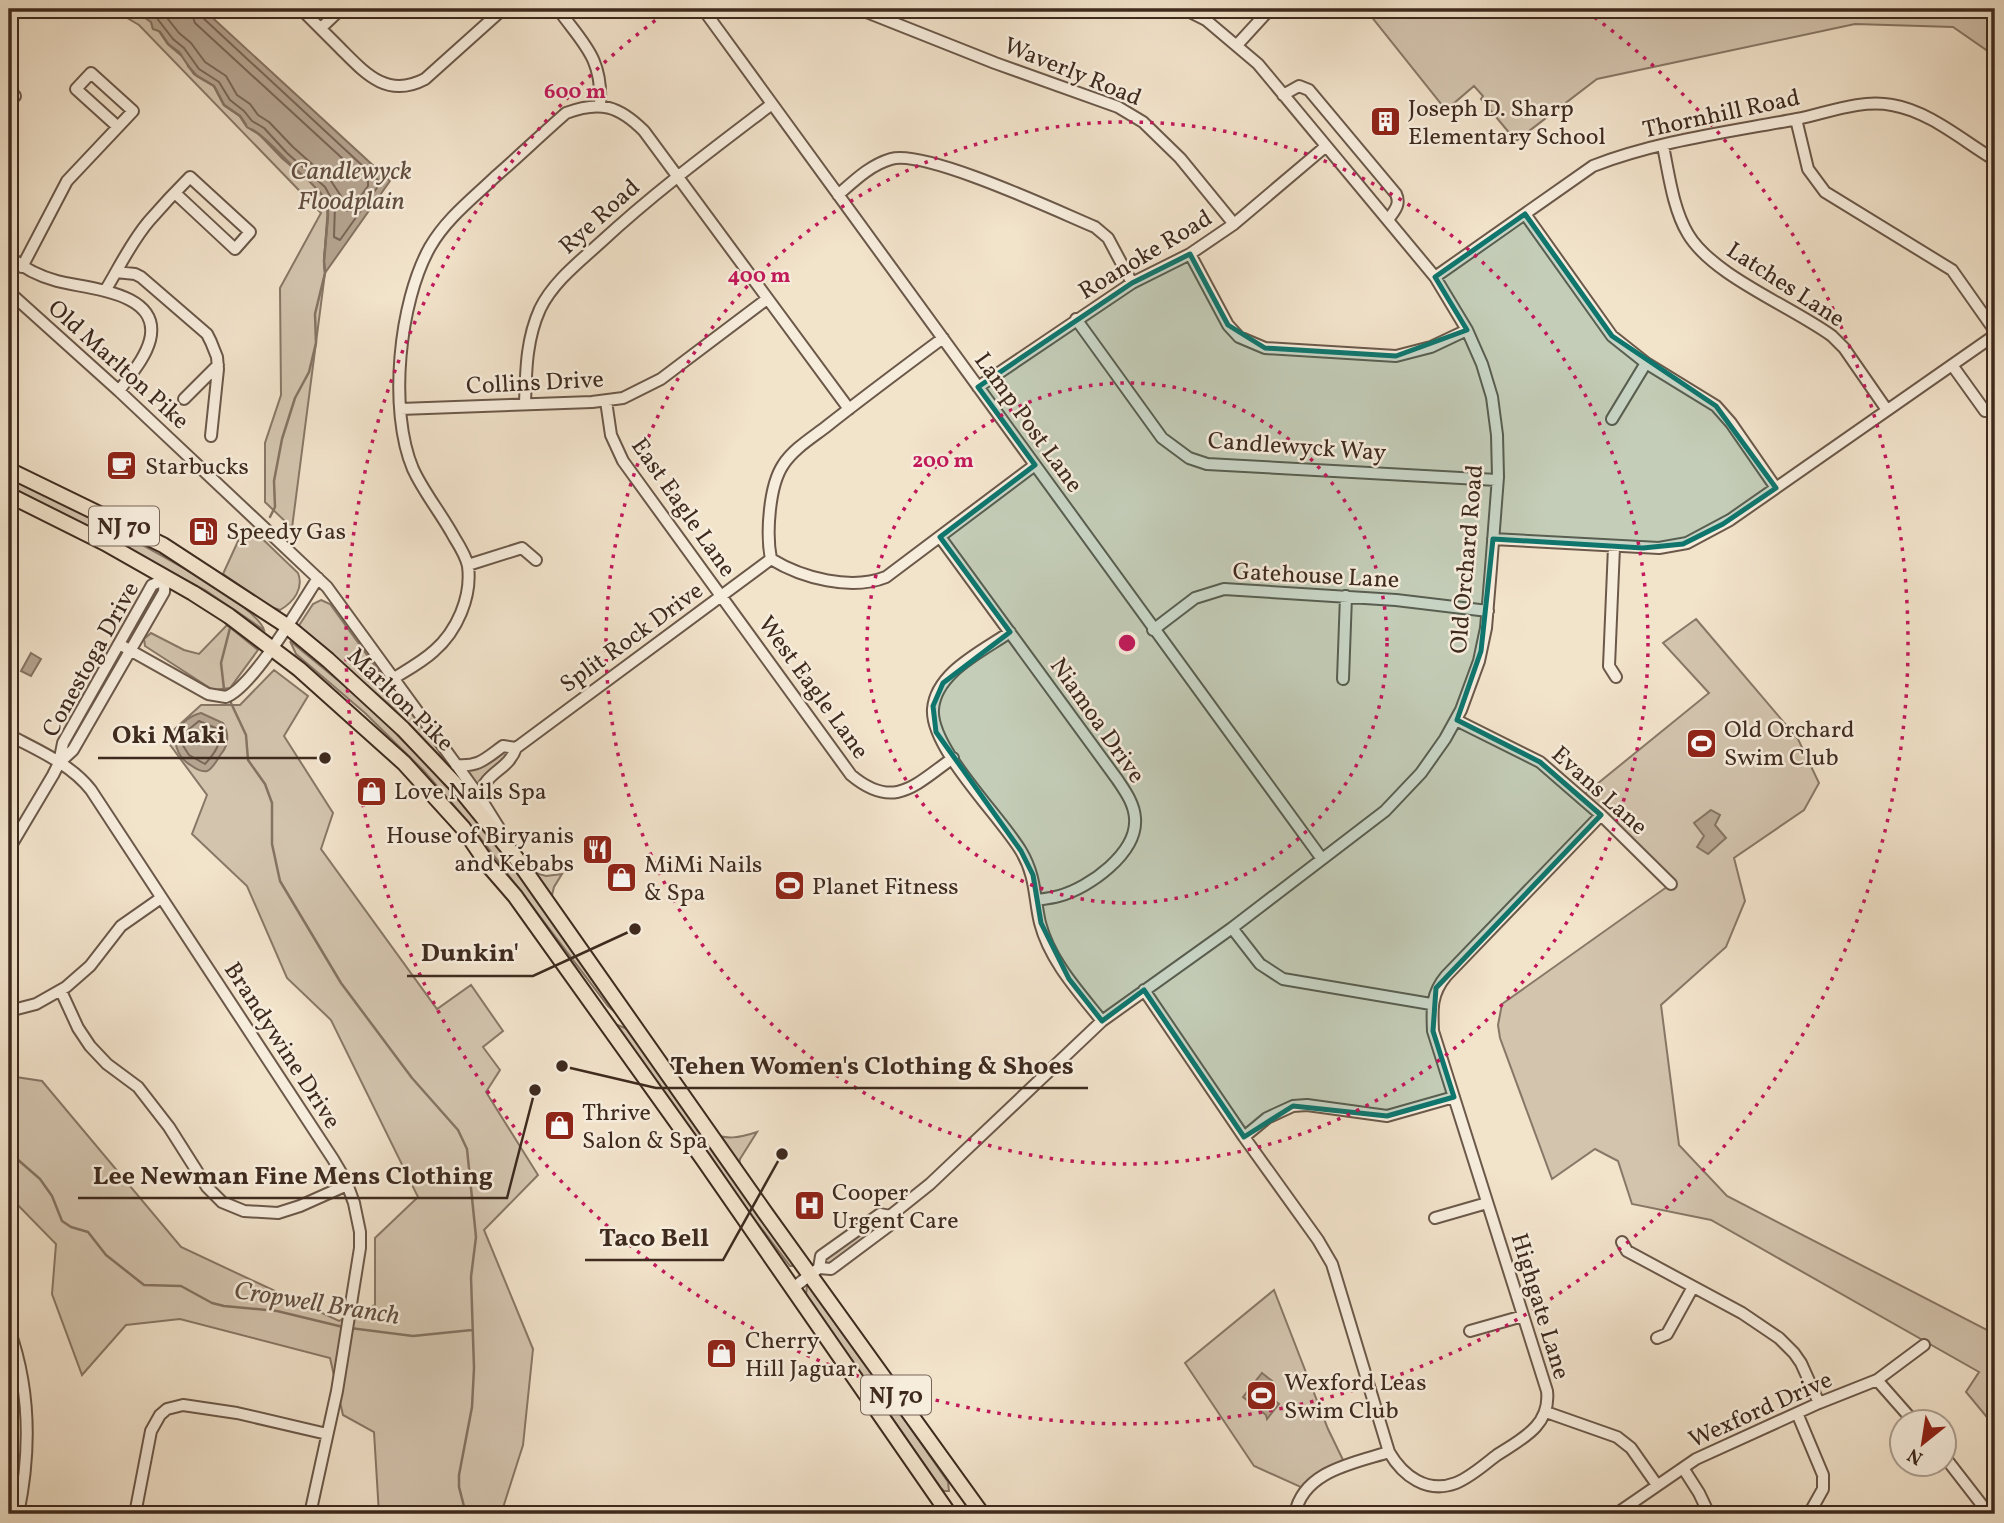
<svg xmlns="http://www.w3.org/2000/svg" width="2004" height="1523" font-family="Vollkorn,serif">
  <rect width="100%" height="100%" fill="#f2e3cb"/>
  <filter id="stains"><feTurbulence type="fractalNoise" baseFrequency=".00286" numOctaves="4"/><feColorMatrix values="0 0 0 0 .2 0 0 0 0 .09 0 0 0 0 .02 0 0 0 .5 -.17"/></filter>
  <radialGradient id="worn" r=".72"><stop offset=".6" stop-color="#630" stop-opacity="0"/><stop offset="1" stop-color="#630" stop-opacity=".3"/></radialGradient>
  <path fill="#d3c4ae" stroke="#876" stroke-width="2" d="M 112,9 L 133,9 L 151,22 L 153,29 L 159,31 L 179,52 L 194,74 L 214,86 L 224,105 L 240,116 L 247,127 L 259,134 L 282,158 L 311,182 L 325,198 L 328,206 L 324,261 L 325,273 L 292,528 L 265,502 L 265,443 L 281,395 L 280,288 L 321,213 L 139,25 Z
    M 1371,9 L 1995,9 L 1995,56 L 1953,27 L 1855,24 L 1597,79 L 1516,141 L 1481,99 L 1483,96 L 1474,86 L 1446,110 L 1367,11 Z
    M 9,477 C 51,498 255,596 264,630 L 205,590 L 9,486 Z
    M 244,528 L 253,530 L 298,573 C 304,588 294,602 280,610 L 271,607 L 223,574 Z
    M 321,600 L 330,604 L 388,684 L 396,687 L 450,766 L 391,706 L 298,627 L 313,604 Z
    M 1696,619 L 1798,739 L 1819,783 L 1804,810 L 1734,858 L 1745,901 L 1726,947 L 1661,1005 L 1679,1145 L 1727,1196 L 1995,1334 L 1995,1427 L 1966,1392 L 1979,1372 L 1711,1220 L 1632,1204 L 1618,1161 L 1595,1149 L 1552,1179 L 1500,1038 L 1498,1025 L 1502,1004 L 1671,884 L 1581,797 L 1709,693 L 1663,643 Z
    M 227,625 L 258,650 L 230,688 L 213,690 L 145,646 L 144,639 L 151,633 L 184,650 L 199,654 Z
    M 290,641 L 362,700 L 416,753 L 467,808 L 519,871 L 618,1015 L 608,1006 L 469,823 L 424,771 L 365,713 L 296,654 Z
    M 274,670 L 308,696 L 284,736 L 333,813 L 321,849 L 437,1009 L 471,985 L 503,1031 L 483,1047 L 500,1070 L 486,1092 L 538,1175 L 484,1230 L 533,1349 L 523,1445 L 501,1514 L 379,1514 L 374,1432 L 343,1415 L 330,1358 L 180,1319 L 126,1325 L 82,1375 L 52,1294 L 56,1244 L 9,1196 L 9,1076 L 42,1081 L 181,1247 L 339,1321 L 375,1305 L 375,1238 L 418,1197 L 331,1020 L 287,978 L 247,886 L 192,834 L 207,795 L 165,738 L 201,705 L 240,705 Z
    M 503,746 L 516,748 L 479,796 L 456,765 L 469,766 Z
    M 532,872 L 546,876 L 562,874 L 554,887 L 551,899 Z
    M 615,1024 L 630,1030 L 795,1266 L 790,1266 L 707,1157 L 620,1035 Z
    M 757,1132 L 740,1159 L 738,1174 L 709,1133 C 727,1140 739,1138 757,1132 Z
    M 880,1214 L 890,1225 L 831,1269 L 819,1268 L 821,1256 Z
    M 807,1285 L 811,1285 L 948,1482 L 949,1491 L 944,1491 L 941,1488 L 806,1295 Z
    M 1274,1290 L 1328,1429 L 1346,1466 L 1305,1489 L 1254,1466 L 1185,1363 Z"/>
  <path fill="#b5a490" stroke="#857362" stroke-width="2" d="M 133,9 L 203,9 L 390,181 L 325,273 L 324,261 L 328,215 L 325,198 L 311,183 L 282,158 L 259,134 L 247,127 L 240,116 L 224,105 L 214,86 L 194,74 L 179,52 L 168,44 L 159,31 L 153,29 L 151,22 Z
    M 31,653 L 41,659 L 31,676 L 21,671 Z
    M 201,713 L 223,723 C 229,733 229,745 221,754 C 218,758 213,769 207,771 C 202,772 196,769 192,766 C 166,751 173,720 201,713 Z
    M 1711,810 L 1720,815 L 1715,825 L 1726,838 L 1708,854 L 1697,847 L 1704,836 L 1694,823 Z
    M 1262,1373 L 1272,1381 L 1264,1392 L 1279,1404 L 1267,1419 L 1266,1415 L 1243,1397 Z"/>
  <g fill="none" stroke-linecap="round" stroke-linejoin="round">
    <path stroke="#7a6757" stroke-width="2" d="M 143,9 L 156,17 L 173,39 L 184,48 L 199,69 L 219,82 L 230,100 L 244,111 L 252,121 L 264,128 L 287,153 L 325,187 L 335,205 L 334,237 L 340,240 L 379,185 L 379,181 L 202,17 L 199,9
      M 160,9 L 179,33 L 191,43 L 205,62 L 226,76 L 237,95 L 250,104 L 258,115 L 269,122 L 293,147 L 331,181 L 341,196 L 344,210 L 350,211 L 368,186 L 368,182 L 195,23 L 190,9
      M 199,721 L 218,729 C 223,743 214,754 205,764 L 189,755 L 182,744 L 188,730 Z"/>
    <path stroke="#857362" stroke-width="2.5" d="M 160,32 L 168,44 L 181,55
      M 188,66 L 197,76 L 214,86 L 224,105 L 240,116 L 246,125
      M 251,129 C 267,137 287,163 303,176
      M 270,517 L 275,507 L 274,481 L 282,439 L 295,398 L 309,372 L 316,343 L 315,314 L 325,273 L 324,261 L 328,215 L 327,202 L 318,190
      M 224,689 L 221,663 L 230,628
      M 231,703 L 246,735 L 248,760 L 265,784 L 272,803 L 272,844 L 280,881 L 341,983 L 412,1078 L 458,1130 L 467,1149 L 476,1237 L 471,1277 L 474,1368 L 472,1407 L 459,1475 L 459,1487 L 466,1514
      M 9,1152 L 40,1179 L 52,1196 L 62,1221 L 71,1227 L 88,1232 L 106,1255 L 144,1285 L 181,1286 L 212,1303 L 224,1306 L 277,1311 L 343,1327
      M 350,1328 L 413,1336 L 472,1330"/>
    <defs>
      <path id="minor" d="M 301,9 C 314,22 327,35 340,48 C 365,73 387,99 425,79 L 503,9
        M 558,9 C 584,45 603,58 600,106
        M 703,9 L 1322,859
        M 859,9 L 995,63 L 1118,107 L 1143,122 L 1180,158 L 1234,224
        M 321,28 L 341,9
        M 1237,45 L 1270,9
        M 9,90 L 15,96 L 9,102
        M 1283,95 L 1299,86 L 1309,90 L 1396,194 C 1401,205 1394,211 1388,220
        M 1796,119 L 1808,169 L 1825,192 L 1952,270 L 1995,331
        M 1663,146 C 1669,175 1673,209 1688,234 C 1713,276 1791,306 1832,336 L 1844,348 L 1887,410
        M 838,195 C 854,181 870,165 891,159 C 925,149 1057,211 1095,227 L 1108,238 L 1132,283
        M 1525,214 L 1612,336 L 1646,363 L 1716,406 L 1731,423 L 1776,488
        M 1190,254 L 1228,325 L 1239,337 L 1265,348 L 1396,356 L 1431,347 L 1467,330
        M 9,256 C 23,268 38,276 57,281 C 86,289 162,291 150,340 C 145,359 130,375 119,391
        M 22,267 L 67,181 L 133,111 L 91,73 L 76,89 L 118,127
        M 116,272 L 135,274 L 141,277 L 207,334 L 211,342 L 217,357 L 218,369 L 211,436
        M 1435,277 L 1593,166 C 1657,141 1729,132 1797,119 C 1827,113 1860,99 1892,105 C 1929,111 1963,141 1995,160
        M 105,291 C 119,268 131,242 149,221 C 162,206 176,191 190,177 L 250,232 L 235,249 L 175,193
        M 9,292 L 119,391 L 327,587 L 479,796 L 499,828
        M 1076,319 L 1162,438 L 1189,458 L 1207,464 L 1497,480
        M 1952,365 L 1985,411
        M 978,387 L 1132,283 L 1190,254 L 1234,224 L 1325,147
        M 184,399 L 218,365
        M 606,401 L 611,435 L 623,461 L 851,775 C 894,811 915,785 953,758
        M 525,404 C 526,371 526,340 540,309 C 553,282 579,262 601,242 C 655,192 713,149 772,104
        M 400,409 L 592,402 L 623,398 L 661,379 L 767,299
        M 1612,419 L 1646,363
        M 940,537 L 1117,779 C 1125,791 1134,803 1135,818 C 1138,853 1089,888 1059,896 C 1052,898 1044,899 1037,900
        M 1493,539 L 1659,548 L 1687,543 L 1730,520 L 1995,335
        M 1614,547 L 1609,666 L 1616,677
        M 771,559 C 802,578 851,591 886,577 L 1035,465
        M 771,559 C 766,534 769,486 783,465 C 793,449 813,437 827,426 C 865,396 904,367 943,338
        M 468,565 L 522,548 L 536,560
        M 1153,630 L 1195,598 L 1224,589 L 1396,600 L 1488,611
        M 1010,632 C 983,651 936,672 933,709 C 930,748 1000,816 1021,851 C 1036,876 1034,897 1040,923 C 1050,961 1078,991 1102,1021
        M 119,644 L 208,694 L 226,697 C 253,687 301,604 318,578
        M 394,678 C 407,670 422,662 434,651 C 457,631 472,597 468,566 C 466,556 459,545 454,537 C 441,513 424,493 413,469 C 388,410 399,302 430,247 C 446,219 472,199 495,177 C 519,156 542,134 566,113 C 600,100 619,106 644,131 L 849,409
        M 1343,679 L 1346,596
        M 1456,720 L 1540,762 L 1601,815 L 1671,884
        M 9,735 C 37,750 71,764 91,790 L 333,1159 L 346,1181 L 354,1203 L 360,1232 L 360,1248 L 337,1391 L 310,1514
        M 59,763 L 73,750 L 164,592 L 165,577
        M 456,765 C 479,767 485,759 503,746 L 516,748
        M 479,796 C 487,770 508,771 516,748 L 771,559
        M 9,849 L 53,775 L 59,763 L 63,743 L 147,594 L 152,585 L 163,580
        M 1232,928 L 1260,964 L 1283,979 L 1431,1004
        M 1144,990 L 1244,1137 L 1318,1240 L 1332,1264 L 1389,1452 C 1403,1476 1427,1494 1456,1483 C 1471,1477 1485,1464 1497,1455 C 1522,1439 1551,1425 1547,1391 L 1433,1031 C 1432,1009 1431,994 1446,976 L 1601,815
        M 61,991 L 78,1028 L 90,1046 L 107,1064 L 138,1087 L 169,1127 L 207,1187 L 222,1202 L 244,1211 L 278,1213 L 300,1206 L 347,1185
        M 9,1011 L 36,1004 L 66,987 L 90,966 L 121,926 L 161,898
        M 1244,1137 L 1267,1118 L 1293,1106 L 1307,1105 L 1387,1116 L 1454,1097
        M 1435,1218 L 1487,1203
        M 1622,1242 L 1627,1251 L 1742,1313 L 1779,1338 L 1794,1353 L 1801,1363 L 1819,1403
        M 819,1268 L 831,1269 L 890,1225 L 890,1216 L 930,1184 L 1102,1021 L 1232,928 L 1385,811 L 1421,773 L 1445,739 L 1461,710 L 1479,661 L 1486,628 L 1491,568 L 1498,477 L 1497,435 L 1492,397 L 1482,364 L 1467,330 L 1435,277 L 1258,64 L 1206,20 L 1184,9
        M 793,1288 L 819,1268 L 821,1256 L 880,1214 L 890,1216
        M 9,1329 C 31,1390 31,1452 18,1514
        M 1470,1331 L 1523,1316
        M 1657,1338 L 1667,1334 L 1693,1287
        M 1877,1380 L 1914,1422
        M 1546,1412 L 1617,1437 L 1631,1448 L 1657,1485
        M 1797,1413 L 1823,1475 L 1823,1489 L 1809,1514
        M 1944,1456 L 1989,1514
        M 1683,1468 L 1699,1493 L 1709,1514
        M 135,1514 L 151,1431 L 160,1415 L 167,1409 L 183,1405 L 237,1413 L 327,1434
        M 1295,1514 C 1303,1471 1354,1463 1389,1452
        M 1616,1514 L 1696,1459 L 1819,1403 L 1877,1380 L 1924,1345"/>
      <path id="highway" d="M 9,470 L 163,545 L 287,626 L 328,660 L 403,729 L 459,788 L 516,858 L 766,1214 L 982,1514
        M 9,495 L 105,543 L 193,593 L 229,616 L 299,669 L 404,763 L 463,828 L 489,866 L 515,896 L 703,1159 L 949,1514"/>
    </defs>
    <use href="#minor" stroke="#6b5849" stroke-width="14"/>
    <use href="#highway" stroke="#3e2a1e" stroke-width="18"/>
    <use href="#minor" stroke="#f7eddd" stroke-width="10"/>
    <use href="#highway" stroke="#f2e3cb" stroke-width="14"/>
  </g>
  <path fill="#0f766e" fill-opacity="0.2" stroke="#0f766e" stroke-width="5" stroke-linejoin="round" d="M 1525,214 L 1612,336 L 1716,406 L 1776,488 L 1723,524 L 1683,544 L 1643,548 L 1493,539 L 1481,651 L 1457,720 L 1540,762 L 1601,815 L 1436,988 L 1433,1031 L 1454,1097 L 1387,1116 L 1293,1106 L 1244,1137 L 1144,990 L 1102,1021 L 1069,979 L 1041,923 L 1033,875 L 1021,851 L 936,732 L 933,706 L 943,683 L 1010,632 L 940,537 L 1035,465 L 978,387 L 1132,283 L 1190,254 L 1228,325 L 1265,348 L 1396,356 L 1467,330 L 1435,277 Z"/>
  <g fill="none" stroke="#c2185b" stroke-width="3.5" stroke-dasharray="3.5 7">
    <circle cx="1127" cy="643" r="260"/>
    <circle cx="1127" cy="643" r="521"/>
    <path d="M1586 11A781 781 0 1 1 668 11"/>
  </g>
  <defs>
    <symbol id="building-square" viewBox="-11 -11 22 22"><rect x="-9" y="-9" width="18" height="18" rx="4" fill="#8f2418" stroke="#f7eddd"/><path d="M-4-6H4V6H1V3H-1V6H-4ZM-2.5-4.3h1.7v1.8h-1.7ZM.8-4.3h1.7v1.8H.8ZM-2.5-1h1.7V.8h-1.7ZM.8-1h1.7V.8H.8Z" fill="#fff"/></symbol>
    <symbol id="cafe-square" viewBox="-11 -11 22 22"><rect x="-9" y="-9" width="18" height="18" rx="4" fill="#8f2418" stroke="#f7eddd"/><path d="M-5.5-4.5H6V0H3Q3 3.5 0 3.5H-2.5Q-5.5 3.5-5.5 0ZM3-3.2v2h1.7v-2ZM-6 4.5H4V6H-6Z" fill="#fff"/></symbol>
    <symbol id="fuel-square" viewBox="-11 -11 22 22"><rect x="-9" y="-9" width="18" height="18" rx="4" fill="#8f2418" stroke="#f7eddd"/><path d="M-5.5-6h7V0h2V4h1.3V-2.5L3-4.5l.8-.8L6-3V5H2.5V1h-1V6h-7ZM-4.2-4.7v3.2H.2V-4.7Z" fill="#fff"/></symbol>
    <symbol id="stadium-square" viewBox="-11 -11 22 22"><rect x="-9" y="-9" width="18" height="18" rx="4" fill="#8f2418" stroke="#f7eddd"/><path d="M0-5a6.5 5 0 1 0 0 10a6.5 5 0 1 0 0-10ZM-3.5-1.8h7v3.6h-7Z" fill="#fff"/></symbol>
    <symbol id="shop-square" viewBox="-11 -11 22 22"><rect x="-9" y="-9" width="18" height="18" rx="4" fill="#8f2418" stroke="#f7eddd"/><path d="M-5-2.5h2.3a2.7 3.5 0 0 1 5.4 0H5L5.5 6h-11ZM-1.5-2.5h3a1.5 2.3 0 0 0-3 0Z" fill="#fff"/></symbol>
    <symbol id="restaurant-square" viewBox="-11 -11 22 22"><rect x="-9" y="-9" width="18" height="18" rx="4" fill="#8f2418" stroke="#f7eddd"/><path d="M-5-6h1v4h1v-4h1v4h1v-4h1v5L-1.5 .5V6h-2V.5L-5-1ZM5-6V6H3V1.5H1.5Q1.5-4 5-6Z" fill="#fff"/></symbol>
    <symbol id="hospital-square" viewBox="-11 -11 22 22"><rect x="-9" y="-9" width="18" height="18" rx="4" fill="#8f2418" stroke="#f7eddd"/><path d="M-5-5h3v3.5h4V-5h3V5h-3V1.5h-4V5h-3Z" fill="#fff"/></symbol>
  </defs>
  <g fill-rule="evenodd">
    <use href="#building-square" x="1368" y="104" width="35" height="35"/>
    <use href="#cafe-square" x="104" y="448" width="35" height="35"/>
    <use href="#fuel-square" x="186" y="514" width="35" height="35"/>
    <use href="#stadium-square" x="1684" y="726" width="35" height="35"/>
    <use href="#shop-square" x="354" y="774" width="35" height="35"/>
    <use href="#restaurant-square" x="580" y="832" width="35" height="35"/>
    <use href="#shop-square" x="604" y="860" width="35" height="35"/>
    <use href="#stadium-square" x="772" y="868" width="35" height="35"/>
    <use href="#shop-square" x="542" y="1108" width="35" height="35"/>
    <use href="#hospital-square" x="792" y="1188" width="35" height="35"/>
    <use href="#shop-square" x="704" y="1336" width="35" height="35"/>
    <use href="#stadium-square" x="1244" y="1378" width="35" height="35"/>
  </g>
  <g text-anchor="middle" stroke-width="5" stroke-linejoin="round" paint-order="stroke">
    <g fill="#f7eddd" stroke="#766457" stroke-width="2">
      <rect x="89" y="506.5" width="70" height="39" rx="5"/>
      <rect x="861" y="1375.5" width="70" height="39" rx="5"/>
    </g>
    <g font-size="23" font-weight="bold" fill="#3e2a1e">
      <text x="124" y="534">NJ 70</text>
      <text x="896" y="1403">NJ 70</text>
    </g>
    <g font-size="24" fill="#3e2a1e" stroke="#f7eddd">
      <text transform="translate(1073 71) rotate(22)" y="8">Waverly Road</text>
      <text transform="translate(1721 113) rotate(-12)" y="8">Thornhill Road</text>
      <text transform="translate(599 216) rotate(-42)" y="8">Rye Road</text>
      <text transform="translate(1145 254) rotate(-31)" y="8">Roanoke Road</text>
      <text transform="translate(1786 284) rotate(33)" y="8">Latches Lane</text>
      <text transform="translate(119 364) rotate(42)" y="8">Old Marlton Pike</text>
      <text transform="translate(535 382) rotate(-3)" y="8">Collins Drive</text>
      <text transform="translate(1029 422) rotate(54)" y="8">Lamp Post Lane</text>
      <text transform="translate(1297 446) rotate(4)" y="8">Candlewyck Way</text>
      <text transform="translate(684 507) rotate(55)" y="8">East Eagle Lane</text>
      <text transform="translate(1466 559) rotate(-85)" y="8">Old Orchard Road</text>
      <text transform="translate(1316 575) rotate(3)" y="8">Gatehouse Lane</text>
      <text transform="translate(631 637) rotate(-36)" y="8">Split Rock Drive</text>
      <text transform="translate(90 659) rotate(-61)" y="8">Conestoga Drive</text>
      <text transform="translate(814 687) rotate(54)" y="8">West Eagle Lane</text>
      <text transform="translate(401 699) rotate(44)" y="8">Marlton Pike</text>
      <text transform="translate(1098 720) rotate(55)" y="8">Niamoa Drive</text>
      <text transform="translate(1600 790) rotate(42)" y="8">Evans Lane</text>
      <text transform="translate(283 1045) rotate(57)" y="8">Brandywine Drive</text>
      <text transform="translate(1541 1306) rotate(73)" y="8">Highgate Lane</text>
      <text transform="translate(1760 1409) rotate(-24)" y="8">Wexford Drive</text>
    </g>
    <g font-size="24" fill="#3e2a1e" stroke="#f7eddd" text-anchor="start">
      <text x="1408" y="116">Joseph D. Sharp<tspan x="1408" dy="28">Elementary School</tspan></text>
      <text x="145" y="474">Starbucks</text>
      <text x="226" y="539">Speedy Gas</text>
      <text x="1724" y="737">Old Orchard<tspan x="1724" dy="28">Swim Club</tspan></text>
      <text x="394" y="799">Love Nails Spa</text>
      <text x="574" y="843" text-anchor="end">House of Biryanis<tspan x="574" dy="28">and Kebabs</tspan></text>
      <text x="644" y="872">MiMi Nails<tspan x="644" dy="28">&amp; Spa</tspan></text>
      <text x="812" y="894">Planet Fitness</text>
      <text x="582" y="1120">Thrive<tspan x="582" dy="28">Salon &amp; Spa</tspan></text>
      <text x="832" y="1200">Cooper<tspan x="832" dy="28">Urgent Care</tspan></text>
      <text x="745" y="1348">Cherry<tspan x="745" dy="28">Hill Jaguar</tspan></text>
      <text x="1284" y="1390">Wexford Leas<tspan x="1284" dy="28">Swim Club</tspan></text>
    </g>
    <g font-size="26" font-style="italic" fill="#624f40" stroke="#f7eddd">
      <text x="351" y="179">Candlewyck<tspan x="351" dy="30">Floodplain</tspan></text>
      <text transform="translate(317 1302) rotate(9)" y="9">Cropwell Branch</text>
    </g>
  </g>
  <circle cx="1127" cy="643" r="10" fill="#c2185b" stroke="#f7eddd" stroke-width="3.5"/>
  <g font-size="21" text-anchor="middle" font-weight="bold" fill="#c2185b" stroke="#f7eddd" stroke-width="5" stroke-linejoin="round" paint-order="stroke">
    <text x="575" y="98">600 m</text>
    <text x="759" y="282">400 m</text>
    <text x="943" y="467">200 m</text>
  </g>
  <path fill="none" stroke="#3e2a1e" stroke-width="2.5" d="M325 758L240 758H98M635 929L533 976H407M562 1066L656 1088H1088M535 1090L507 1198H78M782 1154L723 1260H585"/>
  <g fill="#3e2a1e" stroke="#f7eddd" stroke-width="2.5">
    <circle cx="325" cy="758" r="7"/>
    <circle cx="635" cy="929" r="7"/>
    <circle cx="562" cy="1066" r="7"/>
    <circle cx="535" cy="1090" r="7"/>
    <circle cx="782" cy="1154" r="7"/>
  </g>
  <g font-size="26" text-anchor="middle" font-weight="bold" fill="#3e2a1e" stroke="#f7eddd" stroke-width="5" stroke-linejoin="round" paint-order="stroke">
    <text x="169" y="743">Oki Maki</text>
    <text x="470" y="961">Dunkin'</text>
    <text x="872" y="1074">Tehen Women's Clothing &amp; Shoes</text>
    <text x="293" y="1184">Lee Newman Fine Mens Clothing</text>
    <text x="654" y="1246">Taco Bell</text>
  </g>
  <rect width="2004" height="1523" fill="none" stroke="#f2e3cb" stroke-width="35"/>
  <rect x="10" y="10" width="1983" height="1502" fill="none" stroke="#3e2a1e" stroke-width="3.5"/>
  <rect x="18" y="18" width="1969" height="1488" fill="none" stroke="#3e2a1e" stroke-width="2"/>
  <g transform="translate(1923 1443) rotate(210)"><circle r="33" fill="#f7eddd" stroke="#ad9f91" stroke-width="2"/>
  <path d="M0-5L12 26L0 18L-12 26Z" fill="#8f2418"/>
  <text y="-10" font-size="19" font-weight="bold" text-anchor="middle" fill="#3e2a1e">N</text>
  </g>
  <rect width="100%" height="100%" filter="url(#stains)"/>
  <rect width="100%" height="100%" fill="url(#worn)"/>
</svg>
